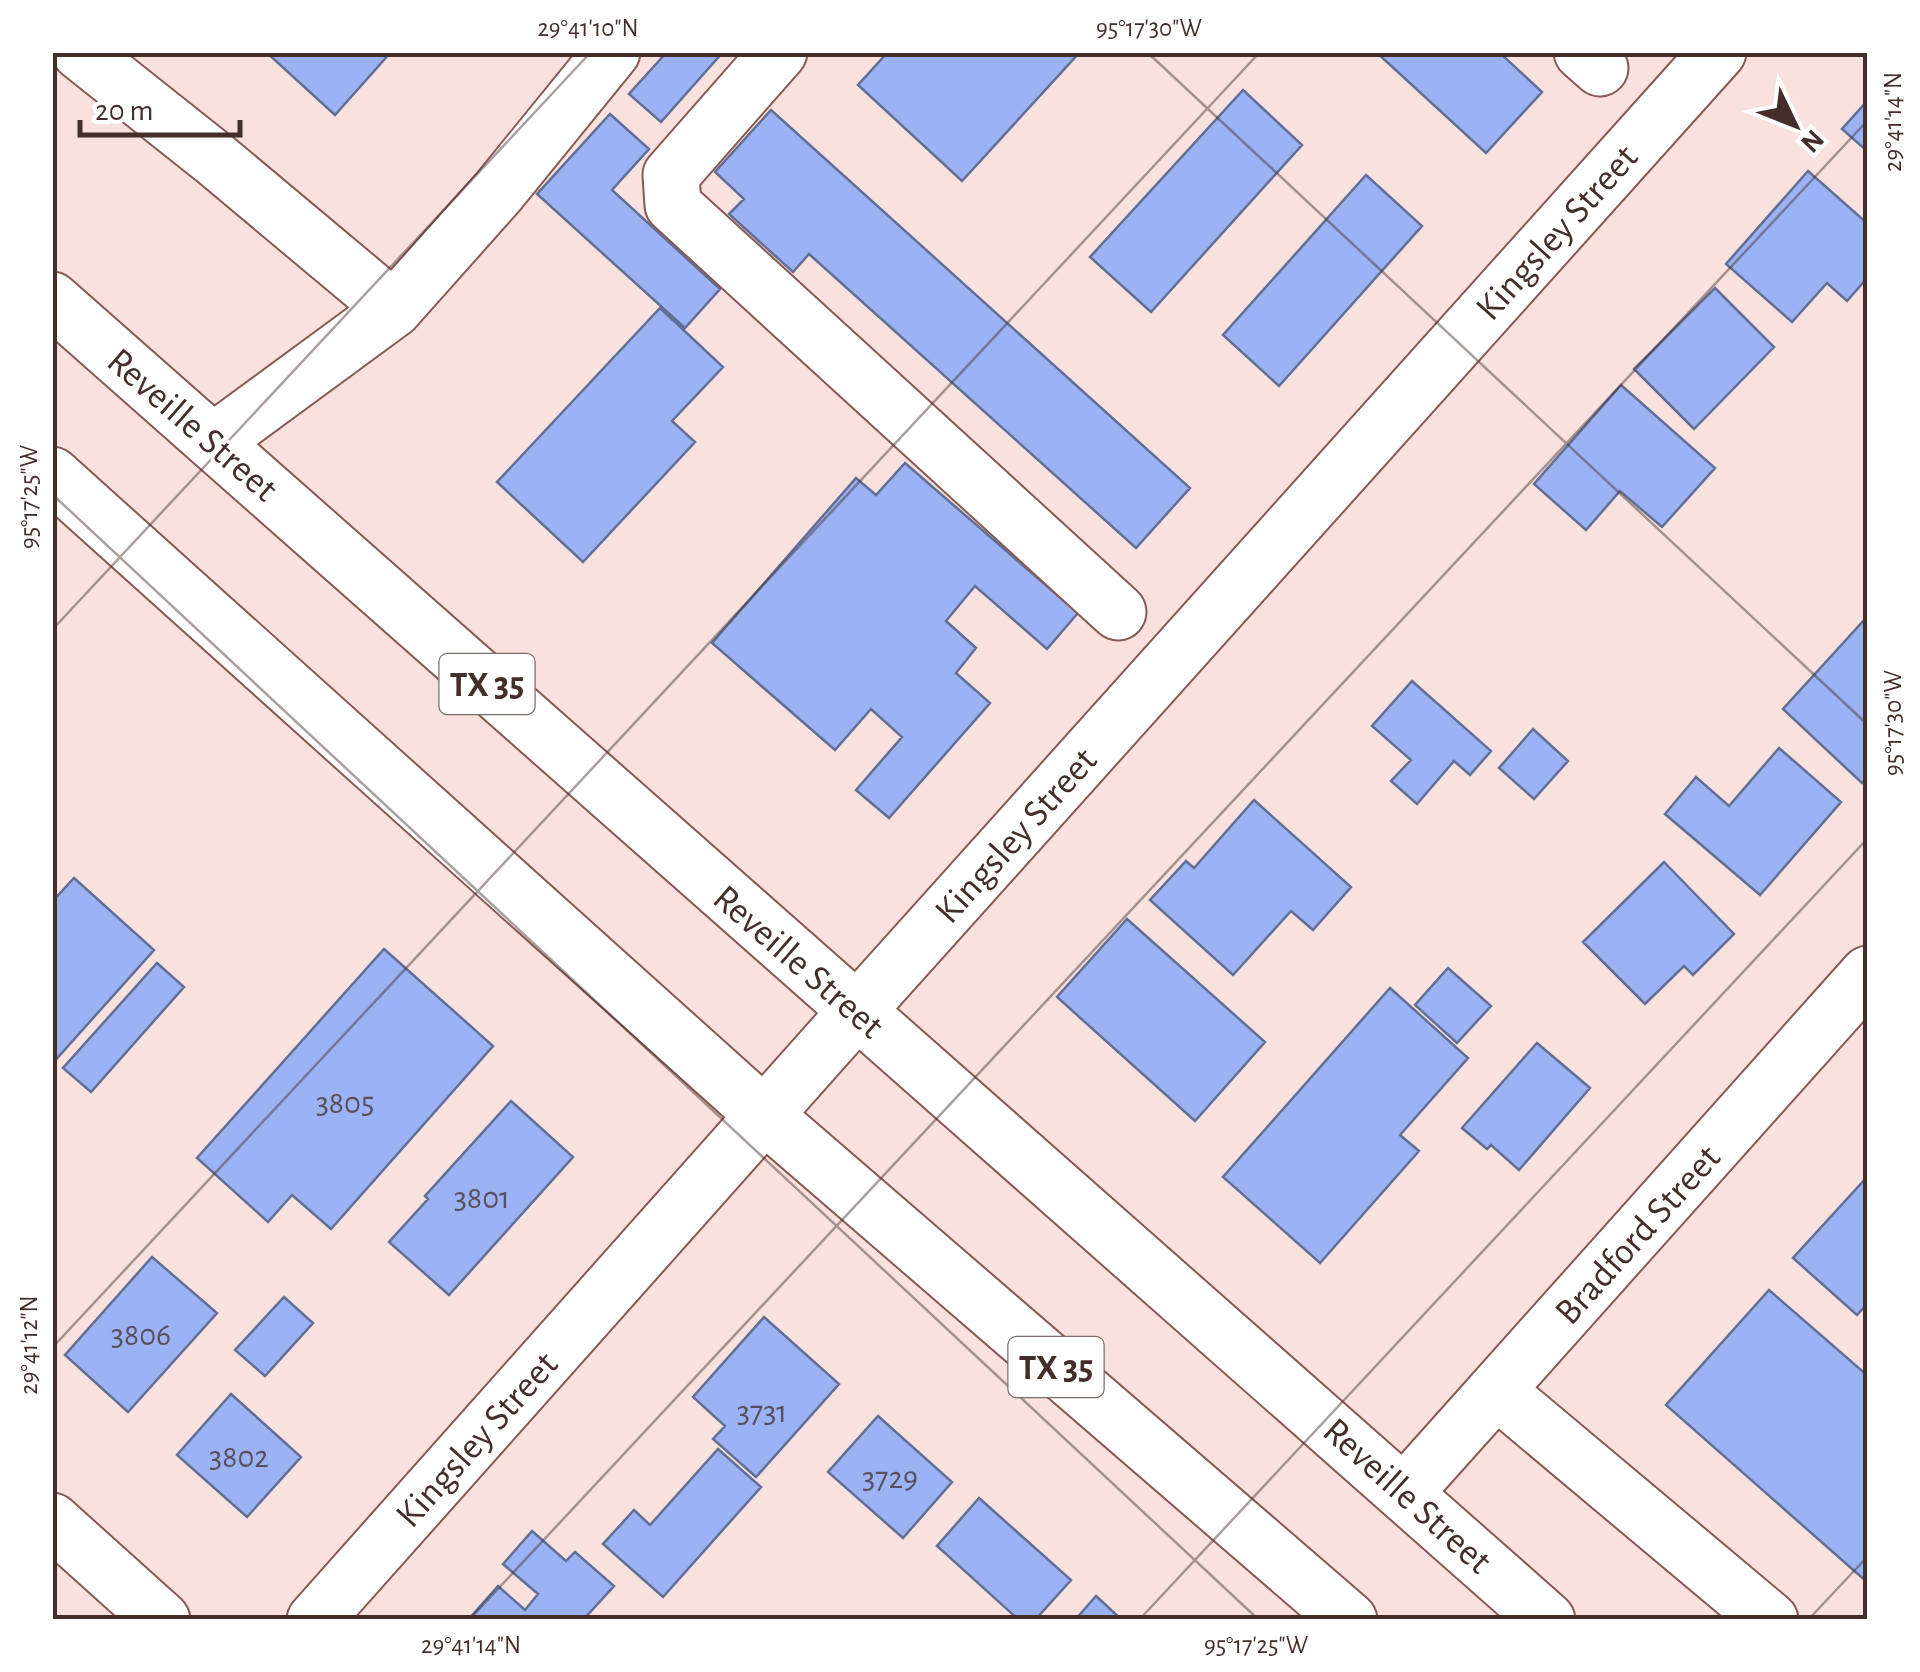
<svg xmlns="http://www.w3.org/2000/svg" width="1920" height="1672" font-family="'Alegreya Sans',sans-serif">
  <rect width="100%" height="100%" fill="#f9e2de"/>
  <path fill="#9bb2f4" stroke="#616e96" stroke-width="2.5" d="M 266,52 L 391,52 L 335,115 Z
    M 667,52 L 723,52 L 661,122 L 629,94 Z
    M 888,52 L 1080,52 L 962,181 L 858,85 Z
    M 1376,52 L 1499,52 L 1542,92 L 1486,153 Z
    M 1243,90 L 1302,145 L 1151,312 L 1090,257 Z
    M 1868,100 L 1868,152 L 1842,129 Z
    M 771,110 L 1190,488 L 1136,548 L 809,254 L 793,272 L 729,214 L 744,199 L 715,172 Z
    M 610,114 L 649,149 L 612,190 L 720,289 L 685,328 L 537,194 Z
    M 1808,171 L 1868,224 L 1868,277 L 1847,301 L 1827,283 L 1792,322 L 1726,264 Z
    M 1366,175 L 1422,226 L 1279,386 L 1223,335 Z
    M 1715,288 L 1774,347 L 1694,429 L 1634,369 Z
    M 660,308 L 723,367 L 672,421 L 695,442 L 583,562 L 497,482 Z
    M 1621,385 L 1715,468 L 1662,527 L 1620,491 L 1586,530 L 1534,484 Z
    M 905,463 L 1078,613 L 1047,649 L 975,586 L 946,621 L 976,648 L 956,673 L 990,703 L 889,818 L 856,790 L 902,737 L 871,709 L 835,750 L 712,643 L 856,478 L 876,495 Z
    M 1866,618 L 1868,777 L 1862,783 L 1783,709 Z
    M 1412,681 L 1491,751 L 1470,775 L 1454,761 L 1417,804 L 1391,781 L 1411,760 L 1372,726 Z
    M 1533,729 L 1568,761 L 1534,799 L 1499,768 Z
    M 1779,748 L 1841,802 L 1760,895 L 1665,814 L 1696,777 L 1729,806 Z
    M 1254,800 L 1351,887 L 1313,930 L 1291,911 L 1233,975 L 1150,900 L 1186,861 L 1194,868 Z
    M 1664,862 L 1734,934 L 1693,975 L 1684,966 L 1645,1004 L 1583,942 Z
    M 74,878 L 154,950 L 52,1064 L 52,902 Z
    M 1127,919 L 1265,1042 L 1195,1121 L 1057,997 Z
    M 384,949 L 493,1046 L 331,1229 L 292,1195 L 268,1222 L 197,1158 Z
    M 157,963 L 184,987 L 91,1092 L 63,1068 Z
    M 1448,968 L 1491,1006 L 1457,1043 L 1415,1005 Z
    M 1390,988 L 1468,1058 L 1400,1135 L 1419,1151 L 1320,1263 L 1223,1177 Z
    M 1537,1043 L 1590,1088 L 1519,1170 L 1491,1145 L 1487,1149 L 1462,1128 Z
    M 511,1101 L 573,1157 L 449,1295 L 389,1242 L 428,1199 L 425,1196 Z
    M 1868,1176 L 1868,1303 L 1857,1315 L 1793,1258 Z
    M 152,1257 L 217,1313 L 128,1412 L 65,1355 Z
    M 1769,1290 L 1868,1376 L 1868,1583 L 1666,1405 Z
    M 284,1297 L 313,1323 L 265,1376 L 235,1350 Z
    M 764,1317 L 839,1384 L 756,1477 L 713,1439 L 725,1426 L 693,1397 Z
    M 231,1394 L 301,1457 L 247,1517 L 177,1455 Z
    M 878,1416 L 952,1482 L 903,1538 L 828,1472 Z
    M 718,1449 L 761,1487 L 663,1597 L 603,1544 L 634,1510 L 650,1525 Z
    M 979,1498 L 1071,1580 L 1035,1620 L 1019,1620 L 937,1546 Z
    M 532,1531 L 566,1561 L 575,1552 L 614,1586 L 583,1620 L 468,1620 L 498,1586 L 525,1610 L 538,1594 L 503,1564 Z
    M 1096,1596 L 1122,1620 L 1075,1620 Z"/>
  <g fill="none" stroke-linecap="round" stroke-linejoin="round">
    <defs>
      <path id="minor" d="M 80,52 L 216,160 L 394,309 L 499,191 L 612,52
        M 779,52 L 671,175 L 673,205 L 1118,612
        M 1582,52 L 1600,68
        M 213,442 L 394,309
        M 1497,1391 L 1770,1620
        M 1405,1492 L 1868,974
        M 52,1521 L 162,1620
        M 315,1620 L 856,1012 L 1718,52"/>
      <path id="major" d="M 52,300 L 1547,1620
        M 52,475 L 764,1115 L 1349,1620"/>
    </defs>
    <use href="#minor" stroke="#885951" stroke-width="59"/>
    <use href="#major" stroke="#885951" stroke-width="59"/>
    <use href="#minor" stroke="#fff" stroke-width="55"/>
    <use href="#major" stroke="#fff" stroke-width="55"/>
  </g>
  <path fill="none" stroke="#432e2a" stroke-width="2.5" stroke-opacity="0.45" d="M 1147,52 L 1868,725M 52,494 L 1259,1620M 52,630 L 591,52M 52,1348 L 1260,52M 469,1620 L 1868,120M 1139,1620 L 1868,838M 1808,1620 L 1868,1556"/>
  <g text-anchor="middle" stroke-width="8" stroke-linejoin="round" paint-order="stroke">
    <g font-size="32" fill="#594f5c">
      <text x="345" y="1113">3805</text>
      <text x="482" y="1208">3801</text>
      <text x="141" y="1345">3806</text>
      <text x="762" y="1422">3731</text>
      <text x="239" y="1467">3802</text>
      <text x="890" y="1488">3729</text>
    </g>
    <g fill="#fff" stroke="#7b6d6a" stroke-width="2.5">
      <rect x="439.5" y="654" width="95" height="60" rx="8"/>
      <rect x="1008.5" y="1337" width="95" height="60" rx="8"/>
    </g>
    <g font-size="35" font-weight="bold" fill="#432e2a">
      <text x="487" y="696">TX 35</text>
      <text x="1056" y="1379">TX 35</text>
    </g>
    <g font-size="38" fill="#432e2a" stroke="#fff">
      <text transform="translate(1556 232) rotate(-48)" y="13">Kingsley Street</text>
      <text transform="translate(193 424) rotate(41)" y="13">Reveille Street</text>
      <text transform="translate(1015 835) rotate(-48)" y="13">Kingsley Street</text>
      <text transform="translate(799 961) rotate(41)" y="13">Reveille Street</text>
      <text transform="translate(1637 1234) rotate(-48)" y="13">Bradford Street</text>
      <text transform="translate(476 1439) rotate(-48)" y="13">Kingsley Street</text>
      <text transform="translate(1408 1495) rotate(42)" y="13">Reveille Street</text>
    </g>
  </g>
  <rect width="1920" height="1672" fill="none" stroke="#ffffff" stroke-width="110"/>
  <g transform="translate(1795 125) rotate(133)" stroke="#ffffff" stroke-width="8" paint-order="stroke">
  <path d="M0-8L18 38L0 25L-18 38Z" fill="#432e2a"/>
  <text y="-15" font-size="28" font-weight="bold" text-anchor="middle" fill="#432e2a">N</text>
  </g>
  <path d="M80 120v15h160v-15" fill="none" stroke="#432e2a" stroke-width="5"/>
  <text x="95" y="120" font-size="30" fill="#432e2a" stroke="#ffffff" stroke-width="8" paint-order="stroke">20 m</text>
  <rect x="55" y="55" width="1810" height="1562" fill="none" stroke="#432e2a" stroke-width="4"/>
  <g font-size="25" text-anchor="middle" fill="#432e2a">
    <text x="588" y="36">29°41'10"N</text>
    <text x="1149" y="36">95°17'30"W</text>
    <text transform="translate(1892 122) rotate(-90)" y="9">29°41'14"N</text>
    <text transform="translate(28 497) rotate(-90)" y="9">95°17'25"W</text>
    <text transform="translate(1892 723) rotate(-90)" y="9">95°17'30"W</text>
    <text transform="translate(28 1345) rotate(-90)" y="9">29°41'12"N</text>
    <text x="471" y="1653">29°41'14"N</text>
    <text x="1256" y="1653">95°17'25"W</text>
  </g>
</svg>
